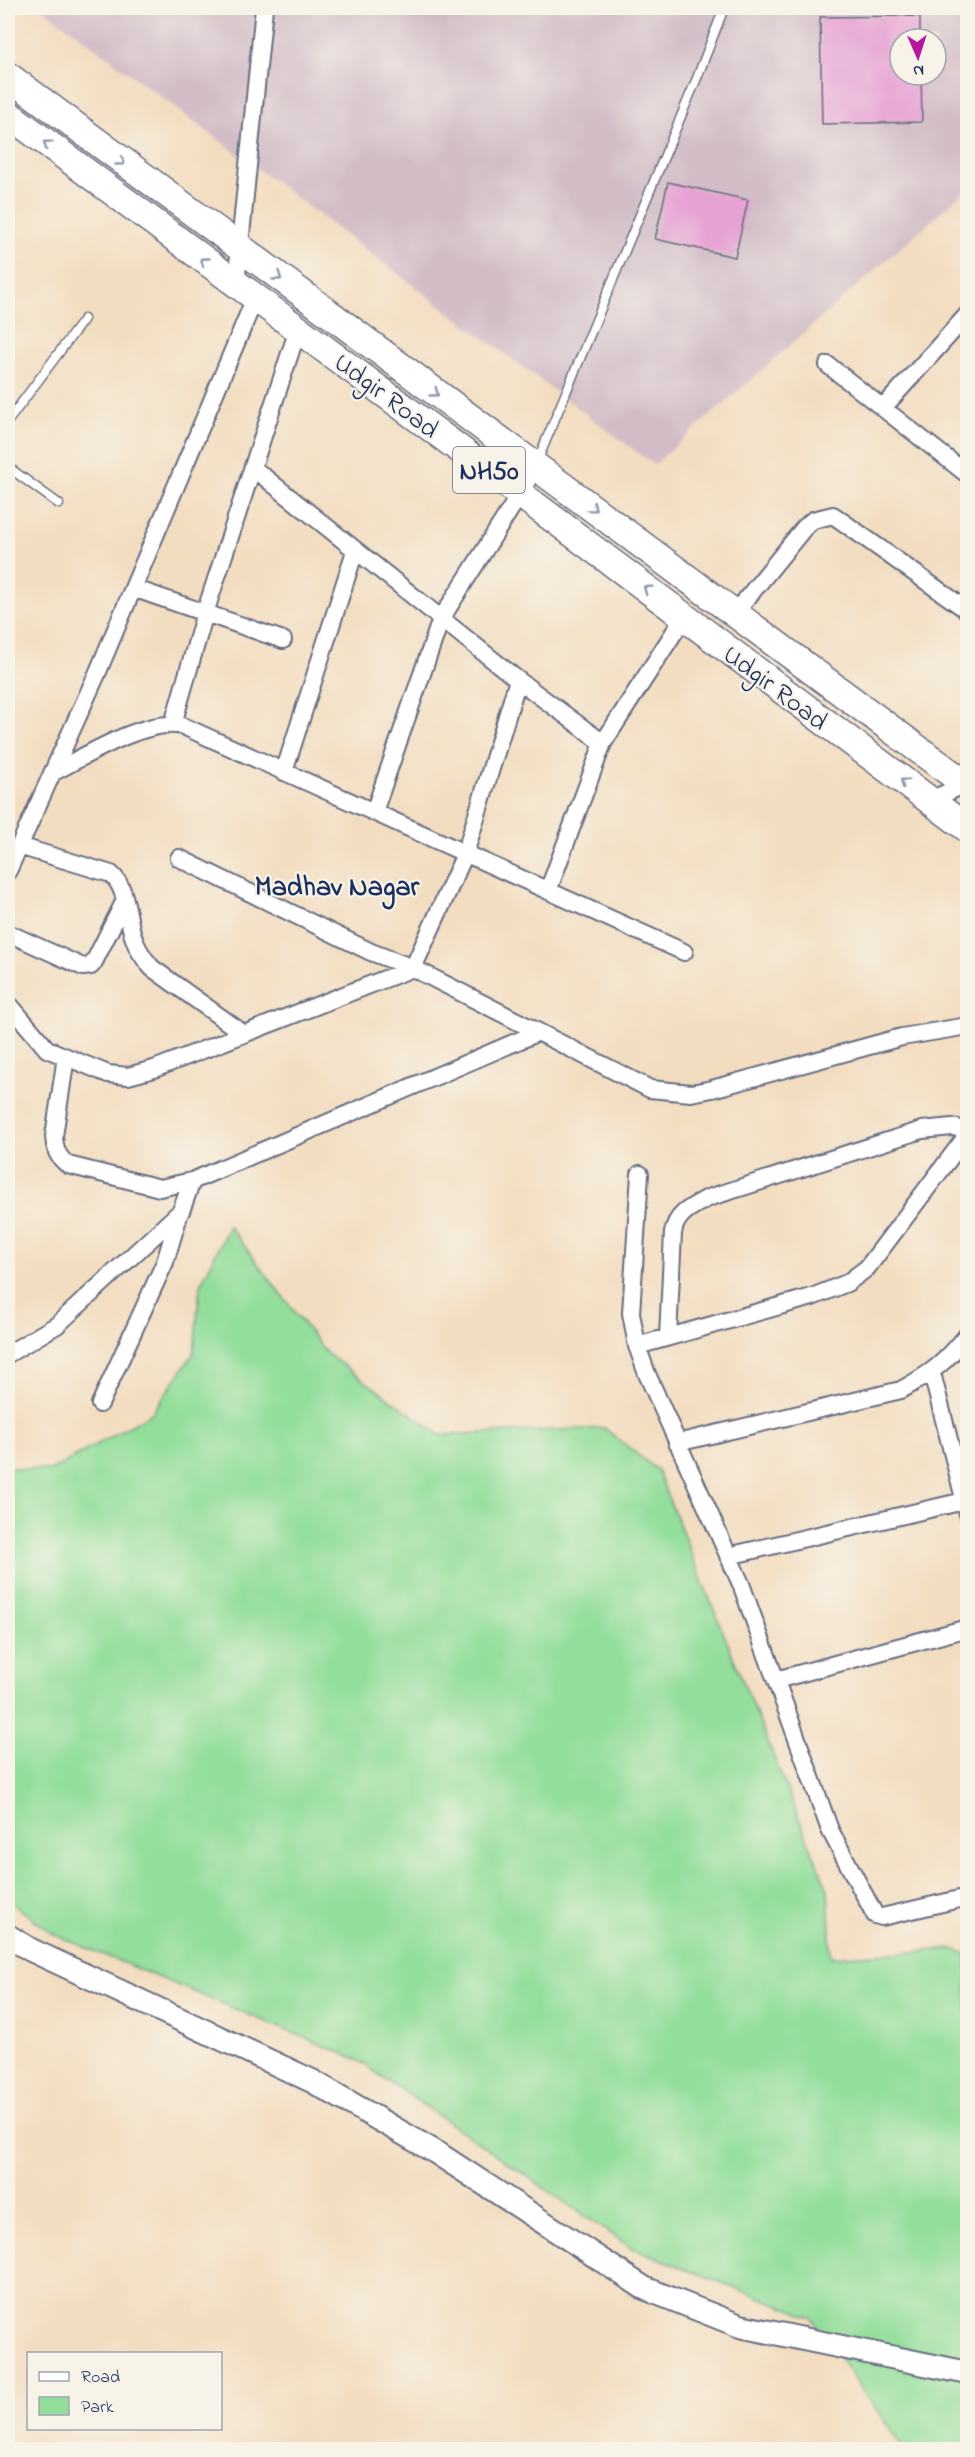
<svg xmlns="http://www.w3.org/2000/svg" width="975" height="2457" font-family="'Indie Flower',sans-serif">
  <rect width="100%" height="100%" fill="#f7f3e8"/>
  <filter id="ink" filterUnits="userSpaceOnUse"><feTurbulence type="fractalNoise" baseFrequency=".0167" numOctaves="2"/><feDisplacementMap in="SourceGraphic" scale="12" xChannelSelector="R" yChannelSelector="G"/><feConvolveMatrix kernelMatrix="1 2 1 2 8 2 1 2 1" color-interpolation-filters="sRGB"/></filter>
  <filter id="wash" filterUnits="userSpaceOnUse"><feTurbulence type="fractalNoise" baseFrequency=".008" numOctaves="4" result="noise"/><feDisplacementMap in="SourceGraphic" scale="24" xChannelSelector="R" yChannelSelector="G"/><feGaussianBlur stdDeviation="1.35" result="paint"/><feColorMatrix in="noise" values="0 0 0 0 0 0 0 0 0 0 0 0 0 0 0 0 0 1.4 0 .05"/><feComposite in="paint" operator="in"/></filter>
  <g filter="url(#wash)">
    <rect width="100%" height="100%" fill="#f3ddc0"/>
    <path fill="#d2bdc7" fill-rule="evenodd" d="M 42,8 L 967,8 L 967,189 L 654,465 ZM 900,39 L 936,39 L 936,75 L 900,75 Z"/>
    <path fill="#92de9a" stroke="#56867c" stroke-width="1.5" d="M 229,1226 L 326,1353 L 440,1435 L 604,1428 L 657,1470 L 828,1890 L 831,1957 L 953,1949 L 967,1954 L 967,2449 L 904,2449 L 811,2317 L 630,2247 L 356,2059 L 53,1934 L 8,1900 L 8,1468 L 52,1470 L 152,1413 L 194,1353 L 200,1286 Z"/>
    <g id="blocks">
      <path fill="#e6a2d3" d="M 920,16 L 920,39 L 900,39 L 900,75 L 921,75 L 922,122 L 822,124 L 820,17 Z
        M 668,182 L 748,200 L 735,257 L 655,239 Z"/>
    </g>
  </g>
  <g filter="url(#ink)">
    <use href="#blocks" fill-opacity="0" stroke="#676c80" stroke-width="1.5"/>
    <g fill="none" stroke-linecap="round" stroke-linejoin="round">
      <defs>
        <path id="service" d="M 8,421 L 84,319
          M 537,462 L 697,78 L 724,8
          M 8,467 L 59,504"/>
        <path id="minor" d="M 236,284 L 264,8
          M 828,365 L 968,475
          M 883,408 L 968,314
          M 253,468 L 518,680 L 603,743
          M 133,588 L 283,640
          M 735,613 L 804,528 L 813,520 L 833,515 L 968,611
          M 173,724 L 205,613 L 298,329
          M 284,772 L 355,551
          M 52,773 C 86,756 147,717 183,726 L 684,952
          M 929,801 L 965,784 L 968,780
          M 374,812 L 441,619 L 520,494 L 535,466
          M 19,846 L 111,874 C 127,887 127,917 133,936 C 137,949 143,958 152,968 L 244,1034
          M 179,858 L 371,952 L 413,968 L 650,1089 L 691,1093 L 712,1089 L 902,1037 L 968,1026
          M 8,871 L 97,674 L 255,298
          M 548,891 L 603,743 L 684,617
          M 8,933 L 83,967 L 91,966 L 94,962 L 124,902
          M 8,1003 L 47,1049 L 108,1074 L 128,1076 L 154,1069 L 413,968 L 465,854 L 518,680
          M 66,1057 L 54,1136 C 55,1150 57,1156 68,1165 L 160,1188 L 192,1181 L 539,1032
          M 640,1174 L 631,1313 L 637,1346 L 647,1374 L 741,1584 L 830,1830 L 875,1915 L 882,1917 L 968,1897
          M 668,1337 L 673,1233 C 676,1213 692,1207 708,1198 L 922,1130 L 952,1127 L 968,1130
          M 637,1346 L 812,1297 L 847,1283 L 867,1268 L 968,1134
          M 8,1354 L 57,1325 L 181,1211 L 192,1181
          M 932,1373 L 968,1514
          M 100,1404 L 165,1262 L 180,1212
          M 677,1443 L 901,1390 C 933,1372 945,1363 968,1334
          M 728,1556 L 964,1501
          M 776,1680 L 968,1628"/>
        <path id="secondary" d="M 8,1936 L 31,1950 L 312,2081 L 437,2153 L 644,2288 L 740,2326 L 968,2373"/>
        <path id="trunk" d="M 8,76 L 968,786
          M 8,114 L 520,494 L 968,829"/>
      </defs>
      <use href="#service" stroke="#676c80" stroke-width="11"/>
      <use href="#minor" stroke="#676c80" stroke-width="20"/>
      <use href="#secondary" stroke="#676c80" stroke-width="26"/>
      <use href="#trunk" stroke="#676c80" stroke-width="30"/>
      <use href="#service" stroke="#fff" stroke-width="8"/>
      <use href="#minor" stroke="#fff" stroke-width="16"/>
      <use href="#secondary" stroke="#fff" stroke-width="22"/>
      <use href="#trunk" stroke="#fff" stroke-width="27"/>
    </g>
    <defs><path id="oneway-chevron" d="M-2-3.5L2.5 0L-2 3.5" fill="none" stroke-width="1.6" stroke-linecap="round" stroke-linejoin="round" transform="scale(1.5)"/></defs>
    <g stroke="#8d97ae">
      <use href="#oneway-chevron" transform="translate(47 144) rotate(-143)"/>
      <use href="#oneway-chevron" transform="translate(121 162) rotate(36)"/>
      <use href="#oneway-chevron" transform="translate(204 261) rotate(-144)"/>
      <use href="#oneway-chevron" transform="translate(278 277) rotate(36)"/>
      <use href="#oneway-chevron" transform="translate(435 393) rotate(36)"/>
      <use href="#oneway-chevron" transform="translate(593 508) rotate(37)"/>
      <use href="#oneway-chevron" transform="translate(647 589) rotate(-143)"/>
      <use href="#oneway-chevron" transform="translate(904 782) rotate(-143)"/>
    </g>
  </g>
  <g text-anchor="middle" stroke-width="4.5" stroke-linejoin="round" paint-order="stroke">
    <rect fill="#f7f3e8" stroke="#5d6a87" stroke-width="1.5" x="453" y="447" width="72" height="46" rx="4.5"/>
    <g font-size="26" font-weight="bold" fill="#1b2f5e">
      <text x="489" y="479">NH50</text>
    </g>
    <g font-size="27" fill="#1b2f5e" stroke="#f7f3e8">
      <text transform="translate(387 395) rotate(37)" y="9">Udgir Road</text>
      <text transform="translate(776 687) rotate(37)" y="9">Udgir Road</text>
    </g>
    <g font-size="28" font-weight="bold" fill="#1b2f5e" stroke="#f7f3e8">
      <text x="337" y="895">Madhav Nagar</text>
    </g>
  </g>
  <rect width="975" height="2457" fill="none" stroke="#f7f3e8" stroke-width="30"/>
  <rect x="27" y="2352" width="195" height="78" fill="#f7f3e8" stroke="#9fa5b1" stroke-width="1.5"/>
  <rect x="39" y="2372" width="30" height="9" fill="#ffffff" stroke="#9fa5b1" stroke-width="1.5"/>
  <text x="81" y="2382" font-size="18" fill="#1b2f5e">Road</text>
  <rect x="39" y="2397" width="30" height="18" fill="#92de9a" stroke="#9fa5b1" stroke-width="1.5"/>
  <text x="81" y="2412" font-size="18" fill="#1b2f5e">Park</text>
  <g transform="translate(918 57) rotate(177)"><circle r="28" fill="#f7f3e8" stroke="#9fa5b1" stroke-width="1.5"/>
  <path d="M0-4.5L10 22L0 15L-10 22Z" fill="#b5179e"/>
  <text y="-9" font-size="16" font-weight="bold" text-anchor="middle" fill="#1b2f5e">N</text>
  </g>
</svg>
